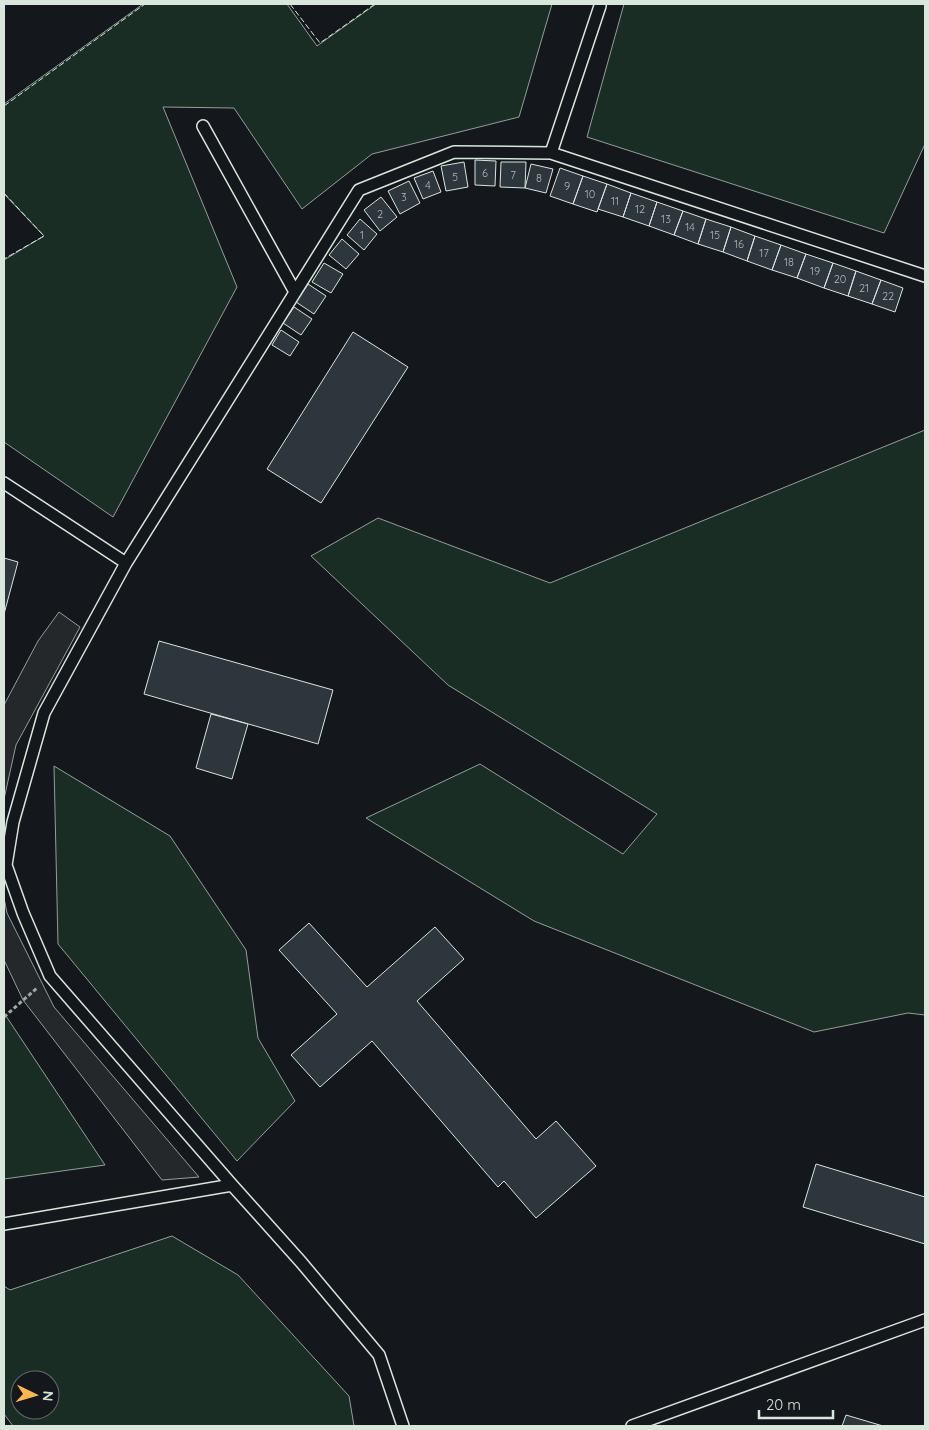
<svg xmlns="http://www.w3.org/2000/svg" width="929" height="1430" font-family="Quicksand,sans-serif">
  <rect width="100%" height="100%" fill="#14181c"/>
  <path fill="#1a2d24" stroke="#939e99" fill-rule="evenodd" d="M 143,4 L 287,4 L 317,46 L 376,4 L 552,4 L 519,117 L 372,154 L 302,209 L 234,108 L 163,107 L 237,287 L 113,517 L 4,442 L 4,260 L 44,236 L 4,194 L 4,104 Z
    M 624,4 L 925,4 L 925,144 L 884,233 L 587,137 Z
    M 925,430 L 925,1015 L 908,1013 L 814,1032 L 534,921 L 366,818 L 480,764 L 623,854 L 657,814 L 448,685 L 311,556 L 378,518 L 550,583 Z
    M 54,766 L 170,836 L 246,950 L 258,1038 L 295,1101 L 237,1161 L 58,944 Z
    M 4,1013 L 105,1165 L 4,1179 Z
    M 172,1236 L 238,1275 L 349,1396 L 354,1426 L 13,1426 L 4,1414 L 4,1286 L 10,1290 ZM 20,1380 L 50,1380 L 50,1410 L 20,1410 Z"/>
  <path fill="#24282b" stroke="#939e99" d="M 59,612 L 80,627 L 16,745 L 4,799 L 4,705 L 38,641 Z
    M 4,898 L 7,913 L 54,1007 L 199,1177 L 162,1180 L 23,1000 L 4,960 Z"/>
  <path fill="#2c363c" stroke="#d8e6dc" d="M 475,160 L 496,161 L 495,186 L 475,185 Z
    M 464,162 L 468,187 L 446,191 L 441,166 Z
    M 501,162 L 526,162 L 525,188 L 500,187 Z
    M 531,164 L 553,169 L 546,193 L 525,188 Z
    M 560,168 L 583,176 L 573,204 L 550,196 Z
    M 433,171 L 441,192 L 423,199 L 414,178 Z
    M 583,176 L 607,184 L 597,212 L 573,204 Z
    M 409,181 L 420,203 L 400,214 L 388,191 Z
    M 607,184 L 631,193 L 623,217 L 598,209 Z
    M 631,193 L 657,202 L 649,226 L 623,217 Z
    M 381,197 L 397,217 L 380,231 L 364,210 Z
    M 657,202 L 683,211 L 674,235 L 649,226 Z
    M 683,211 L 706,219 L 698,244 L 674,235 Z
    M 360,219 L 377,234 L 364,250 L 347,235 Z
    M 706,219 L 731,227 L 723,252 L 698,244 Z
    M 731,227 L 755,236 L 747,261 L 723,252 Z
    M 755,236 L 781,245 L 772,270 L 747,261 Z
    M 342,239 L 359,254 L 346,269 L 329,255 Z
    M 781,245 L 806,254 L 797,278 L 772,270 Z
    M 806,254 L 833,263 L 824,288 L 797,278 Z
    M 324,263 L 343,274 L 331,293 L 312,282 Z
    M 833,263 L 856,271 L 848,296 L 824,288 Z
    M 856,271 L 881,280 L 872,304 L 848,296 Z
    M 881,280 L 903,288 L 895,312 L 872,304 Z
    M 308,284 L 326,296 L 314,314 L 296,302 Z
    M 294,307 L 312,319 L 301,335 L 283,323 Z
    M 281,330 L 299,342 L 290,356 L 272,345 Z
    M 353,332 L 408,367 L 321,503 L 267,469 Z
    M 4,558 L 18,562 L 4,614 Z
    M 159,641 L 333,690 L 318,744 L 144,694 Z
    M 211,714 L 248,724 L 232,779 L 196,768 Z
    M 309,923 L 367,987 L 435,927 L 464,959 L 417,1001 L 536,1139 L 556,1121 L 596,1166 L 536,1218 L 504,1181 L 498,1187 L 372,1041 L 320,1087 L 291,1055 L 337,1014 L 279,950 Z
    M 816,1164 L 925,1197 L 925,1244 L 803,1207 Z
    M 846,1415 L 883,1426 L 842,1426 Z"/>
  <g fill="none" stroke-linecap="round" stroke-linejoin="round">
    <defs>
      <path id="service" d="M 203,126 L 295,292
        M 551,153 L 600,6
        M 4,483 L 126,563
        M 4,1224 L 232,1185
        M 403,1426 L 379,1355 L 301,1262 L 232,1185 L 50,976 L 23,913 L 6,865 L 13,822 L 44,713 L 126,563 L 359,190 L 454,152 L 551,153 L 925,276
        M 632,1426 L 925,1320"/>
    </defs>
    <use href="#service" stroke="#d8e6dc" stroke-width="14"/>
    <path stroke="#9da8a2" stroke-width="3" stroke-dasharray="4 2.5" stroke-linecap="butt" d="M 4,1017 L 37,988"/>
    <use href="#service" stroke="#14181c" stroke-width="11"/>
    <path stroke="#d8e6dc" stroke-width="1" stroke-dasharray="6 2.5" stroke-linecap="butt" d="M 290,4 L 320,43 L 375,4
      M 4,106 L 145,4
      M 4,193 L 44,236 L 4,259"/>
  </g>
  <g text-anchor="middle" stroke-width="4" stroke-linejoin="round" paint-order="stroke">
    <g font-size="11" fill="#adbab4">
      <text x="485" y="177">6</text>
      <text x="513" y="179">7</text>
      <text x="455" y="181">5</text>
      <text x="539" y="182">8</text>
      <text x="428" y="189">4</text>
      <text x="567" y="190">9</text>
      <text x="590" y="198">10</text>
      <text x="404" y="201">3</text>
      <text x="615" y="205">11</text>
      <text x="640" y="213">12</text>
      <text x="380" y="218">2</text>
      <text x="666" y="223">13</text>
      <text x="690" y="231">14</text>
      <text x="362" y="239">1</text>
      <text x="715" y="239">15</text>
      <text x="739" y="248">16</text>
      <text x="764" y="257">17</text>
      <text x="789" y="266">18</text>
      <text x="815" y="275">19</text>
      <text x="840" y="283">20</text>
      <text x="864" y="292">21</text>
      <text x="888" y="300">22</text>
    </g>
  </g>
  <rect width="929" height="1430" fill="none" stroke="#d8e6dc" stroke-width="10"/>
  <g transform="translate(35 1395) rotate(95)"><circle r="24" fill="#14181c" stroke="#626a69"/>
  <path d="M0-4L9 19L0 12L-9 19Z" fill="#ffb74d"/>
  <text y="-8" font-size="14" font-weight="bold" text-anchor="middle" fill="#d8e6dc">N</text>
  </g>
  <path d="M759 1410v8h74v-8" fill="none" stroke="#d8e6dc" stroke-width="2.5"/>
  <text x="766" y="1410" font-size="15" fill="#d8e6dc" stroke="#14181c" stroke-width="4" paint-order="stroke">20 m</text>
</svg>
